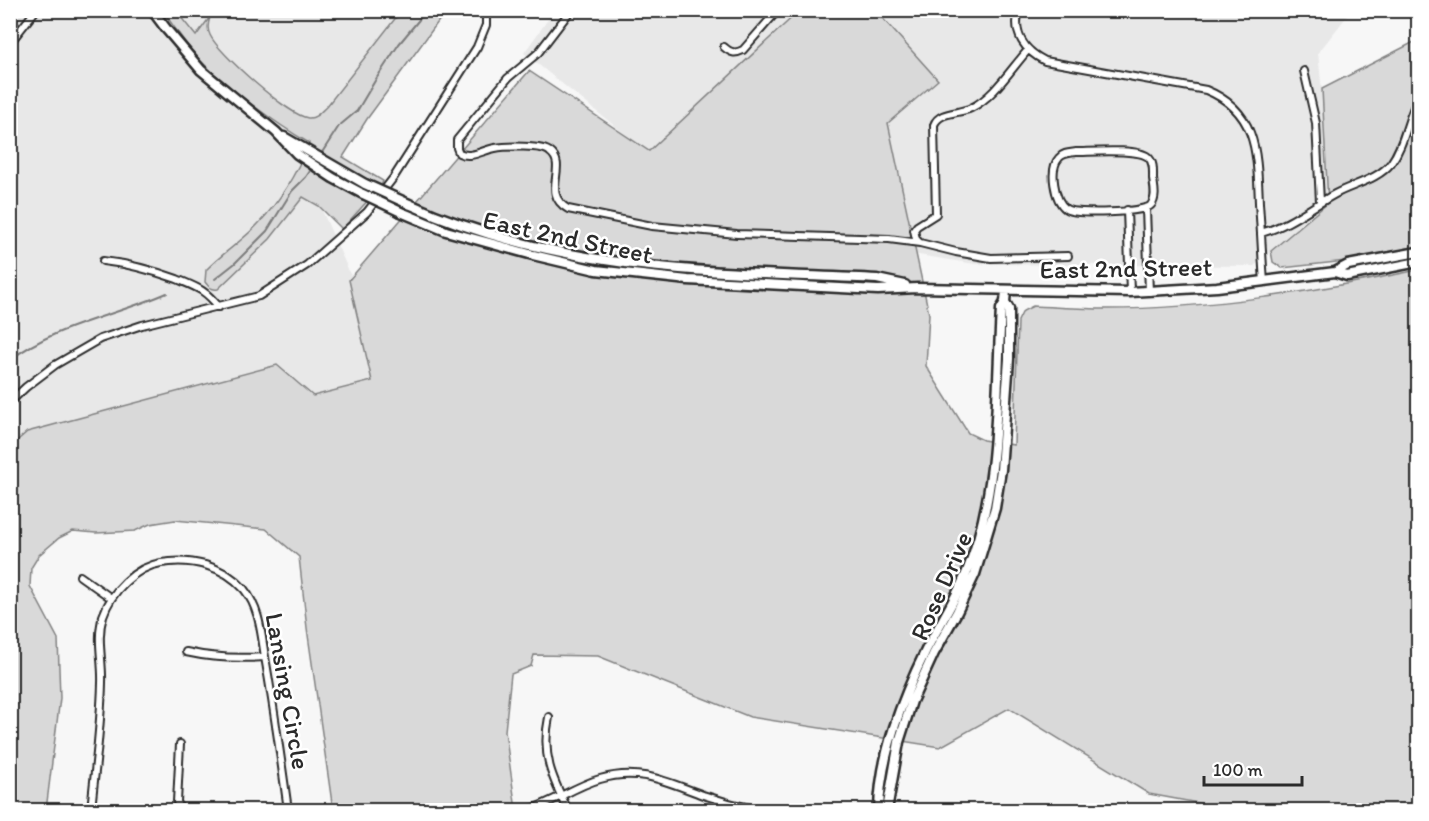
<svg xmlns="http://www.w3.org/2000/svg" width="1429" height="821" font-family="Itim,sans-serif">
  <rect width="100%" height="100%" fill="#f7f7f7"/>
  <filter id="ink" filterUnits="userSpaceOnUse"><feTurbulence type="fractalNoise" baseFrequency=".0167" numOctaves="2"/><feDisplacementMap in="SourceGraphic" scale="12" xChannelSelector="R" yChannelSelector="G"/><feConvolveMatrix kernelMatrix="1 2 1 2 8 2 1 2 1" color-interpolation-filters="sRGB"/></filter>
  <g filter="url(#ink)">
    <path fill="#e8e8e8" d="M 22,11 L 432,11 L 308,179 L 352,278 L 372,381 L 313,396 L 27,432 L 11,446 L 10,27 Z
      M 554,11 L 1351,11 L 1318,53 L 1333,197 L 1254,266 L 975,264 L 856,245 L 652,156 L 524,53 Z"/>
    <path fill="#d9d9d9" stroke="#828282" stroke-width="1.5" d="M 163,11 L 176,11 L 196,36 L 210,17 C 208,24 207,29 210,35 C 218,53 289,116 308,118 C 316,119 321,111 327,106 L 401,11 L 446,11 L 367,119 L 343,157 L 383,181 L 381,186 L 342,229 L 319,206 L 303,197 L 270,239 L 218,289 C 211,290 209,287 205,282 L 206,270 C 222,253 243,241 259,223 C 281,200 297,172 309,143 C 275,123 226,87 199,59 C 185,44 174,27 163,11 Z
      M 799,11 L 876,11 L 938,80 L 888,123 L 929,314 L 926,366 L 968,433 L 983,440 L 1014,445 L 1018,321 L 1023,311 L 1033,306 C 1057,307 1082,309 1106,309 C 1211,309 1316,291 1418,270 L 1418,810 L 1236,810 L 1149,794 L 1009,708 L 940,747 L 750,717 L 598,656 L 534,655 L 531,666 L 511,674 L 505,731 L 516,810 L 333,810 L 307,628 L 299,557 L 266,529 L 175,520 L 150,524 L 135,531 L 96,533 L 73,531 L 59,538 L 39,555 L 31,568 L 30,586 L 58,639 L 60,698 L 46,810 L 11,810 L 11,446 L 27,432 L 277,365 L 313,396 L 372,381 L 349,280 L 529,71 L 649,151 Z
      M 1418,40 L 1418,246 L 1355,260 L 1282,268 L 1273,262 L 1271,251 L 1328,203 L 1322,89 Z"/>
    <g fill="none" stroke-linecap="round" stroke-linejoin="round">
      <path stroke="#7b7b7b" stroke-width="2" d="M 321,154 L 339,126 L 357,111 L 376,79 L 399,44 L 427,10
        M 215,279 L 234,264 L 267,231 L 292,191 L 306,177 L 318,159
        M 10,360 C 55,325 115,316 167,293"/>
      <defs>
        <path id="minor" d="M 571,10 L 538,53 L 508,78 L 457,140 L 457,148 L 459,153 C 471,159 483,150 495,148 C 505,146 543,145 550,152 C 569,166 540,193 568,209 L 652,226 L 737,234 L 889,239 L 920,243 L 956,252 L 991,258 L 1068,256
          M 1019,10 C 1012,34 1025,51 1045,61 L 1206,90 C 1258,111 1257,154 1259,203 C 1261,229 1262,256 1264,282
          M 10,43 L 36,10
          M 724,47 C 731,53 735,54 743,50 L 778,10
          M 1304,71 L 1316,123 L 1320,202
          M 1076,152 C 1091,152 1137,148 1148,157 C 1154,162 1153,171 1153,179 C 1154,187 1157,198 1151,205 C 1145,213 1074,215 1066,209 C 1054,200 1049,169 1059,158 C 1063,153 1069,153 1076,152 Z
          M 1146,209 L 1149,292
          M 1127,210 L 1130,292
          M 1261,233 C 1288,226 1311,207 1335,194 C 1353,184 1378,180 1391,163 C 1405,144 1407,119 1418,99
          M 920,243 L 916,239 L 914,230 L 917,226 L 936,214 L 934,125 C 939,111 959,114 971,108 C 994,97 1011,69 1028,50
          M 103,261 C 130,264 152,270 177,279 C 198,288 204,289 219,307
          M 10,402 L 26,387 L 55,365 L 100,339 L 142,325 L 259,296 L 307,265 L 367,212 L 394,177 L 477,47 L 486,25 L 486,10
          M 80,576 L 111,598
          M 186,652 C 213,658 238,659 265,657
          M 549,717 C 541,755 552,778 568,810
          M 180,744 L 177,802 L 181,810
          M 91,810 C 95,768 101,726 102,683 C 103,660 96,639 103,616 C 111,592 135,567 161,563 C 190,558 223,565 244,589 C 260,609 261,633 265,657 C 274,708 281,759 288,810
          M 528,810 C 553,803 575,786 600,779 C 640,767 667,782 703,795 C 721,801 739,806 757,810"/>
        <path id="major" d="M 152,10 L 167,30 L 201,70 L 276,132 L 297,154 L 333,178 L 363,194
          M 284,137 L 365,184
          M 409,204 C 478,235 556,254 632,264 C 713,274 796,275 877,279 L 905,285
          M 401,212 L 446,231 L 533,255 L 596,270 L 688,280 L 878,290 L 917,288 L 1130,292 L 1217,287 L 1335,272 L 1348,265 L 1418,252
          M 1335,272 L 1347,276 L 1418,262
          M 879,810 C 880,755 902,699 926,650 C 940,623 957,598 968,569 C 1000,487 996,396 1001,309 L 1005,302 L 1006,291
          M 887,810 L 899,742 L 912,701 L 934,653 L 957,612 L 975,574 L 995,508 L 1001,470 L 1009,359 L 1009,309 L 1005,302"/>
      </defs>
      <use href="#minor" stroke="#2b2b2b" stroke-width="10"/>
      <use href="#major" stroke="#2b2b2b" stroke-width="13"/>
      <use href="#minor" stroke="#fff" stroke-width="6"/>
      <use href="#major" stroke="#fff" stroke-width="8"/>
      <defs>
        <path id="major-bridge" d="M 365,184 L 409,204
          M 363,194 L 401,212"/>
      </defs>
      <use href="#major-bridge" stroke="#2b2b2b" stroke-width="13" stroke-linecap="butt"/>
      <use href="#major-bridge" stroke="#fff" stroke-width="8"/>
    </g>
  </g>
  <g text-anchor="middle" stroke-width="5" stroke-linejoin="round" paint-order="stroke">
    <g font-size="26" fill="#2b2b2b" stroke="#fff">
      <text transform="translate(568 237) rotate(12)" y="9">East 2nd Street</text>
      <text transform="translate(1126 268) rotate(-1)" y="9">East 2nd Street</text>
      <text transform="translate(941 586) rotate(-66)" y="9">Rose Drive</text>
      <text transform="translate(288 691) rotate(80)" y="9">Lansing Circle</text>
    </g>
  </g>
  <rect width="1429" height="821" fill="none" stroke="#fff" stroke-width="36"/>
  <rect x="18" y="18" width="1393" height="785" fill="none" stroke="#2b2b2b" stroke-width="2" filter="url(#ink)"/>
  <path d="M1204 776v9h98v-9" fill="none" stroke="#2b2b2b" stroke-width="3"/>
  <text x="1213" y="776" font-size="18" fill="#2b2b2b" stroke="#ffffff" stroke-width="4.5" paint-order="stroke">100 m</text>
</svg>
